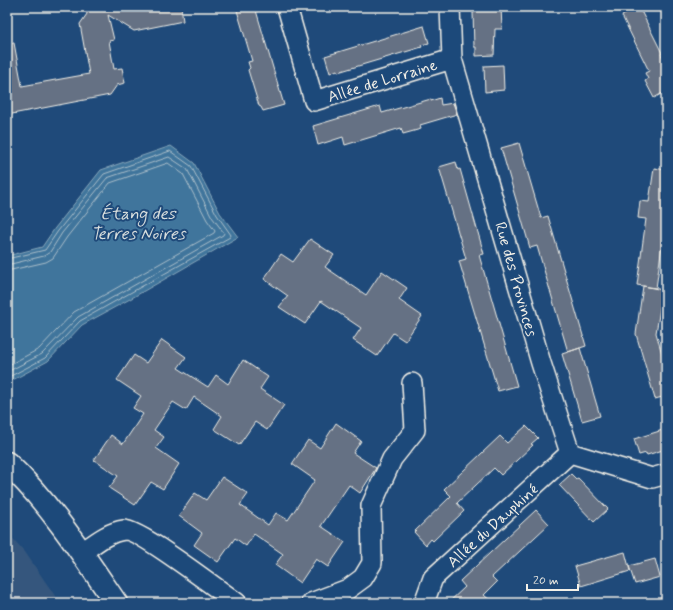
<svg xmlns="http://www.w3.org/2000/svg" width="673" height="610" font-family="Mynerve,sans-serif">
  <rect width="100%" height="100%" fill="#1f4a7a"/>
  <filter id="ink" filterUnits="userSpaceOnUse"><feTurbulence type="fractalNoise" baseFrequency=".025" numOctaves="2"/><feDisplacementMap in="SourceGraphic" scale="8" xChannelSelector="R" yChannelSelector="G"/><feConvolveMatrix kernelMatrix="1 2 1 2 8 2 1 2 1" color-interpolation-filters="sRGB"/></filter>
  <g filter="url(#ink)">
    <path fill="#34567d" d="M 7,532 L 25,552 L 60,603 L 7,603 Z"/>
    <path fill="#40759c" stroke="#88a7ba" d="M 171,146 L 194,163 L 220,213 L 238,237 L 130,299 L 82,325 L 48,361 L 7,383 L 7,256 L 42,247 L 55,228 L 101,170 Z"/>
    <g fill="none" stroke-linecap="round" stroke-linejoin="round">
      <path stroke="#acbfca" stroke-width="1" d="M 7,259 L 45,250 L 58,231 L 104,174 L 170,151 L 191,166 L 217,215 L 231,235 L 230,237 L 80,321 L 45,358 L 7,378
        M 7,265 L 44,256 L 50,252 L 62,233 L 107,178 L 169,157 L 187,169 L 212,217 L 224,233 L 223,235 L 78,317 L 42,354 L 7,372
        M 7,271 L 46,262 L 53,258 L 67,237 L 110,183 L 168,163 L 183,174 L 207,220 L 215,231 L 214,233 L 74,312 L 39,349 L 7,366"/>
    </g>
    <path fill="#657184" stroke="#f4f1e8" d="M 86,7 L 102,7 L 103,11 L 122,7 L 181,7 L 183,21 L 134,31 L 108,15 L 114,40 L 109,41 L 114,69 L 122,68 L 125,83 L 117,85 L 110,95 L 7,115 L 7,43 L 14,43 L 22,86 L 89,74 L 80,24 L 87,14 Z
      M 236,7 L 255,7 L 284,105 L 263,111 L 261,107 L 259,106 L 248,70 L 250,68 L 248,62 L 252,61 Z
      M 474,7 L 501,7 L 502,29 L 495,29 L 494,55 L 476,56 L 476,47 L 474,47 L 473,12 L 474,12 Z
      M 624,7 L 639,7 L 662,53 L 661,54 L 666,64 L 666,91 L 654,98 L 645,81 L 648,79 L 645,73 L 649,71 L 622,16 L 627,13 Z
      M 424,26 L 429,43 L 421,45 L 422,47 L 338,72 L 337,70 L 330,73 L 325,56 Z
      M 503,65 L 504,90 L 485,92 L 484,66 Z
      M 440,98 L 441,105 L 453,103 L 457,114 L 420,125 L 421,129 L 403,134 L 401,128 L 345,145 L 343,137 L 318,145 L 313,126 L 380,106 L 382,113 L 431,99 L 431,101 Z
      M 519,143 L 541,218 L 548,216 L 586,346 L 568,352 L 537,246 L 530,248 L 501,148 Z
      M 456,162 L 458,170 L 460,169 L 484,254 L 479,255 L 517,386 L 498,391 L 459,261 L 466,259 L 439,167 Z
      M 654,168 L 666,170 L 666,217 L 656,288 L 637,285 L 646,219 L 638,218 L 640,201 L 649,202 Z
      M 310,239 L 334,255 L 325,267 L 366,295 L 382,271 L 407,288 L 399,300 L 422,316 L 405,341 L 393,333 L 377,356 L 353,340 L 361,328 L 321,301 L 305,324 L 279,307 L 288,296 L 264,279 L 281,254 L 293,262 Z
      M 643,286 L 663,290 L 656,333 L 666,368 L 666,396 L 655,399 L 636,334 Z
      M 162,340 L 186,357 L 178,368 L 208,387 L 216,375 L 228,384 L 243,360 L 268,377 L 260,389 L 284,405 L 267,430 L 255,422 L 239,445 L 214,429 L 222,416 L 194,397 L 186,410 L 173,402 L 154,430 L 164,437 L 156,448 L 179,464 L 163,489 L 151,482 L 135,505 L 109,488 L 118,476 L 94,460 L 111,435 L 123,444 L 143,414 L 133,408 L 141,396 L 117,380 L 134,355 L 146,363 Z
      M 580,348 L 600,416 L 582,421 L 562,354 Z
      M 336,423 L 361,441 L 353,453 L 376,468 L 360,493 L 349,485 L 321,526 L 345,542 L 328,567 L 316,559 L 300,583 L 275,565 L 283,554 L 254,534 L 246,546 L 235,538 L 218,562 L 194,545 L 202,533 L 179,516 L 195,493 L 206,500 L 222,477 L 248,494 L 240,505 L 268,525 L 276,513 L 288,520 L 315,480 L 292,464 L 308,440 L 320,448 Z
      M 526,426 L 538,438 L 531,444 L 533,445 L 501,475 L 494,468 L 457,503 L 464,511 L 433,541 L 431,539 L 426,545 L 414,532 L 451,496 L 444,489 L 500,436 L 507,443 Z
      M 666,429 L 666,449 L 647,455 L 646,453 L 639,455 L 634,439 Z
      M 571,474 L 576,479 L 578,478 L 608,509 L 594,522 L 559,485 Z
      M 536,510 L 549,524 L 492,577 L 497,582 L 484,595 L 493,603 L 448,603 L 465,587 L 460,581 Z
      M 625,552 L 630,571 L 581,586 L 575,566 Z
      M 655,559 L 660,577 L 635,584 L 629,566 Z"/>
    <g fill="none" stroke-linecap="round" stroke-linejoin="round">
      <defs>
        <path id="street" d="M 287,7 L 314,101 L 452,59
          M 450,7 L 452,59 L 541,363 L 570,453 L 652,478 L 666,474
          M 81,553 C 94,544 108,532 124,530 C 139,529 220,591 237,603
          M 311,603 L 348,589 L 363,578 L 372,563 L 371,506 L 392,459 L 415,430 L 412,383
          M 424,603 L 433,578 L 570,453"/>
        <path id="secondary" d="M 7,463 C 48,501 84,556 116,603"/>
      </defs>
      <use href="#street" stroke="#f4f1e8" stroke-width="22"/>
      <use href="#secondary" stroke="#f4f1e8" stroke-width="25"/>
      <use href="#street" stroke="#1f4a7a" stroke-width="19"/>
      <use href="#secondary" stroke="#1f4a7a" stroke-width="22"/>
    </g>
  </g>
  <g text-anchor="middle" stroke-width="4" stroke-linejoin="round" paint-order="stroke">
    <g font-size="16" fill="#f4f1e8" stroke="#1f4a7a">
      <text transform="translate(382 80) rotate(-17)" y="6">Allée de Lorraine</text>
      <text transform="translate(517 279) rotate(74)" y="6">Rue des Provinces</text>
      <text transform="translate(492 525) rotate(-42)" y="6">Allée du Dauphiné</text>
    </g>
    <g font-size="17" font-style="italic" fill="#d9dedd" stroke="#1f4a7a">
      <text x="138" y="219">Étang des<tspan x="138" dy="20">Terres Noires</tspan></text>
    </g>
  </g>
  <rect width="673" height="610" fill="none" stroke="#1f4a7a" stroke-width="24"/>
  <rect x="12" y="12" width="649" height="586" fill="none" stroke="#f4f1e8" stroke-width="1.5" filter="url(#ink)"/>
  <path d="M527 584v6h51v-6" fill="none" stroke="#f4f1e8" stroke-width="2"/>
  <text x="533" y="584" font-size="12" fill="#f4f1e8" stroke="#1f4a7a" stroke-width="3" paint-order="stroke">20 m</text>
</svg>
